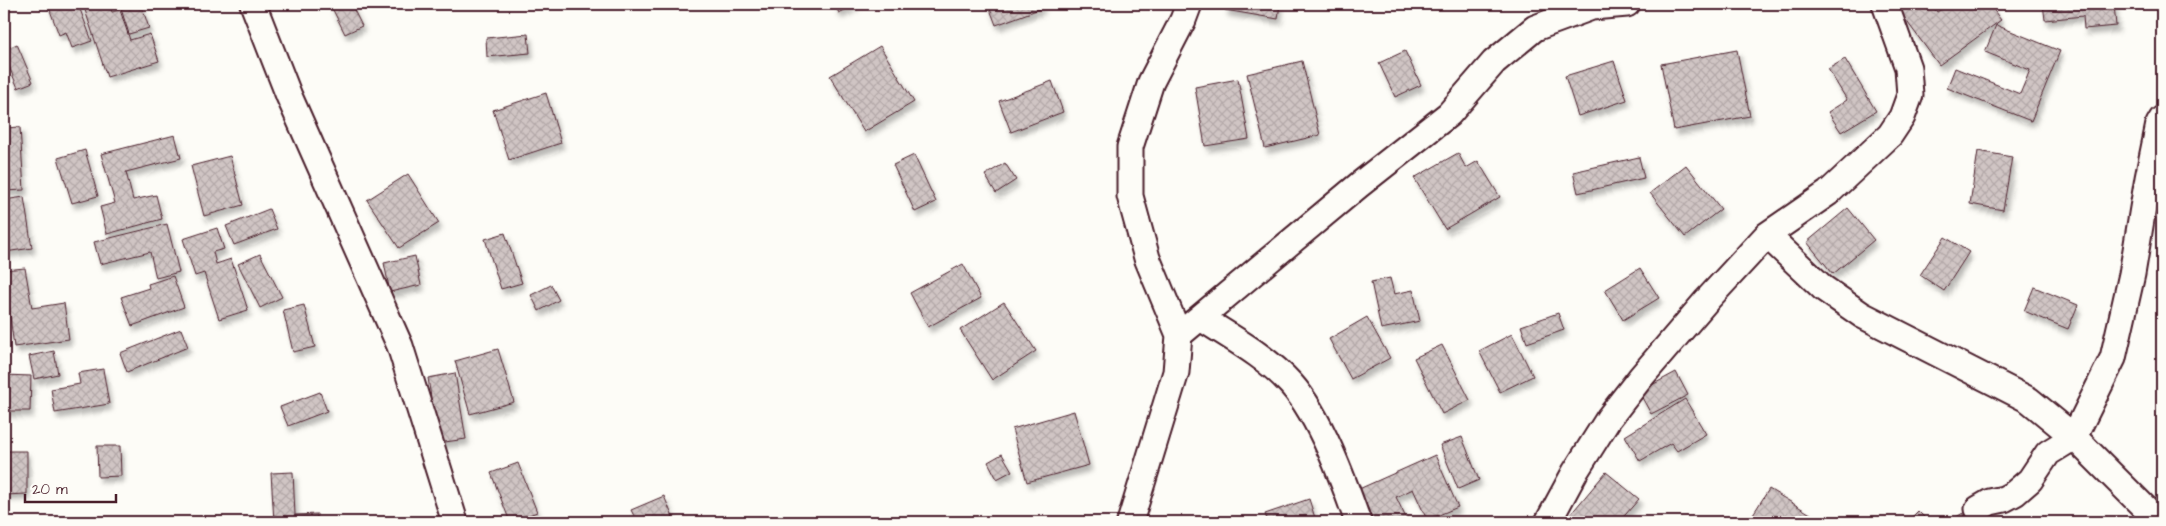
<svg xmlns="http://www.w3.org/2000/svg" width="2166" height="526" font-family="'Architects Daughter',sans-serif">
  <defs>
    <pattern id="building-cross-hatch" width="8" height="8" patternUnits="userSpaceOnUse" patternTransform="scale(1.25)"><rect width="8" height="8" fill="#d0c5c4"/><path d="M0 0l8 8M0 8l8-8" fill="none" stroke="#b4a9a9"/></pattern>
    <filter id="shadow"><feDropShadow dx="3" dy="5.5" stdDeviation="2.5" flood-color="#0004"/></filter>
  </defs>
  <rect width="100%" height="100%" fill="#fdfcf7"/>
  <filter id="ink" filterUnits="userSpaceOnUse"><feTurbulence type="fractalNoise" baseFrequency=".02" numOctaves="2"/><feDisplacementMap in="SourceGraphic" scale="10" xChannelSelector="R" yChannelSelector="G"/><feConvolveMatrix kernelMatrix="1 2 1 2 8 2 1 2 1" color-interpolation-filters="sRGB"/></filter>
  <g filter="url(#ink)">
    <path fill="url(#building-cross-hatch)" stroke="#4a1f2b" filter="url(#shadow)" d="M 51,4 L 78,4 L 92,41 L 72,48 L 66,32 L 59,35 L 48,5 Z
      M 83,4 L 109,4 L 112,12 L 120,10 L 130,40 L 150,34 L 159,61 L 107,77 Z
      M 126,4 L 141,4 L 149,28 L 129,34 L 121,9 L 127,7 Z
      M 330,4 L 351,4 L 362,26 L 345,34 Z
      M 834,4 L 856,4 L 839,13 Z
      M 988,4 L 1041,4 L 1042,8 L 996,25 Z
      M 1226,4 L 1280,4 L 1278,19 L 1225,10 Z
      M 1894,4 L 1931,4 L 1937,12 L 1949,4 L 1989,4 L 2001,20 L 1939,65 Z
      M 2043,4 L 2114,4 L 2116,26 L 2084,29 L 2083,16 L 2045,20 Z
      M 1996,25 L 2060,51 L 2031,121 L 1947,88 L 1955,68 L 2020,94 L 2030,70 L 1985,52 Z
      M 528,34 L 530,53 L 487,57 L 486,38 Z
      M 17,44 L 33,82 L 18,88 L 4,55 L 4,50 Z
      M 880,46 L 914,102 L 864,132 L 830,76 Z
      M 1737,50 L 1750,116 L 1674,130 L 1661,64 Z
      M 1405,51 L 1421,85 L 1395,97 L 1379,63 Z
      M 1845,59 L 1876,111 L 1841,132 L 1828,112 L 1847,100 L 1828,69 Z
      M 1302,61 L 1320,135 L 1265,148 L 1247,74 Z
      M 1614,61 L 1627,100 L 1578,116 L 1565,76 Z
      M 1238,79 L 1249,139 L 1205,146 L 1195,87 Z
      M 1052,81 L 1063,112 L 1011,132 L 999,101 Z
      M 546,93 L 561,143 L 509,160 L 493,110 Z
      M 20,127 L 24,190 L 4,191 L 4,128 Z
      M 175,135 L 181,158 L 126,172 L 133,200 L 156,195 L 162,219 L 107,234 L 100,207 L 115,203 L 101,154 Z
      M 85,150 L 98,196 L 72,203 L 58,158 Z
      M 1978,151 L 2012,157 L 2003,210 L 1970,204 Z
      M 1458,153 L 1466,168 L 1478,161 L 1500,197 L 1445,229 L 1414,178 Z
      M 914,155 L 936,202 L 915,212 L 893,165 Z
      M 230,156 L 243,205 L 204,216 L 191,166 Z
      M 1639,157 L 1644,178 L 1578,193 L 1573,172 Z
      M 1005,163 L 1016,180 L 996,193 L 985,175 Z
      M 1686,165 L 1721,209 L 1685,237 L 1650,193 Z
      M 408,174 L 439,223 L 399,248 L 367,200 Z
      M 24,197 L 32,248 L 5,252 L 4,200 Z
      M 1848,208 L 1874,240 L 1833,274 L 1807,242 Z
      M 269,209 L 277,229 L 234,245 L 226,226 Z
      M 167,224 L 179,272 L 156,278 L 150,252 L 100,264 L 94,242 Z
      M 217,228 L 224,249 L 213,252 L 216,264 L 231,259 L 248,310 L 219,319 L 204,273 L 195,276 L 183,239 Z
      M 505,233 L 522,283 L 501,289 L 485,239 Z
      M 1945,237 L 1969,252 L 1944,291 L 1920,275 Z
      M 260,254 L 282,297 L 260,308 L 238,264 Z
      M 415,256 L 421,285 L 390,292 L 384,263 Z
      M 963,264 L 981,298 L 928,327 L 910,293 Z
      M 25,268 L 32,308 L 64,303 L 69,339 L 14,347 L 4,270 Z
      M 1640,268 L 1659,298 L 1623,320 L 1605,290 Z
      M 173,276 L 184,307 L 132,326 L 121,297 L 149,288 L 148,284 Z
      M 1390,278 L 1394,294 L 1413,290 L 1420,321 L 1381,329 L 1371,282 Z
      M 551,285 L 559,300 L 539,311 L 531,295 Z
      M 2034,287 L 2078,305 L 2068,329 L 2024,311 Z
      M 1004,302 L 1036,351 L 992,380 L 960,330 Z
      M 304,305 L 315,347 L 293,352 L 283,310 Z
      M 1558,313 L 1564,330 L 1527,343 L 1521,326 Z
      M 1367,317 L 1390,358 L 1351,379 L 1329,339 Z
      M 181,329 L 188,347 L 127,372 L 120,353 Z
      M 1512,334 L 1533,376 L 1500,392 L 1479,351 Z
      M 1442,345 L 1470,400 L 1442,414 L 1414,358 Z
      M 498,349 L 514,402 L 470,414 L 455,361 Z
      M 54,351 L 58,374 L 34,379 L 29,356 Z
      M 103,369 L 109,404 L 55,413 L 51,389 L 80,384 L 78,373 Z
      M 1676,372 L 1688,395 L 1651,414 L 1639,392 Z
      M 455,373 L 466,439 L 438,443 L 428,378 Z
      M 4,375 L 31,376 L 30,411 L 4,411 Z
      M 320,392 L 327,411 L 288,426 L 280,407 Z
      M 1685,399 L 1706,434 L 1677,451 L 1671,443 L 1640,461 L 1625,436 Z
      M 1074,411 L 1089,465 L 1027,482 L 1012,429 Z
      M 1462,437 L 1479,480 L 1458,489 L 1440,445 Z
      M 97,446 L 120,446 L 121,476 L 98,477 Z
      M 4,451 L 27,451 L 27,494 L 4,495 Z
      M 1002,454 L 1012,471 L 997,479 L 988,462 Z
      M 1435,455 L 1458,507 L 1427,520 L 1413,489 L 1396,497 L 1408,522 L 1374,522 L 1359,489 Z
      M 518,463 L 537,512 L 510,522 L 491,473 Z
      M 293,472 L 295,515 L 317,514 L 317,522 L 274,522 L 271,473 Z
      M 1606,472 L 1639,499 L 1619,522 L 1578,522 L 1570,515 Z
      M 1769,489 L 1824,522 L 1748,522 Z
      M 664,496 L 675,522 L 637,522 L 631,510 Z
      M 1309,499 L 1316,521 L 1268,522 L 1265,514 Z
      M 1918,511 L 1929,522 L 1907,522 Z
      M 1963,513 L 1969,522 L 1948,522 Z"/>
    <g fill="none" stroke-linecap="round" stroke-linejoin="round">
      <defs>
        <path id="minor" d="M 253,4 L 289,96 L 400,346 L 455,522
          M 1767,235 L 1823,288 L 1862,315 L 2029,400 L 2074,437 L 2159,522
          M 1201,318 C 1232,338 1267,357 1291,384 C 1320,416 1344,482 1358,522
          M 1179,335 L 1359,185 L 1449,114 L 1494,62 L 1535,28 L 1592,7 L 1627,4
          M 1978,509 L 1990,502 L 2004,499 L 2015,493 L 2030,480 L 2048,453 L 2074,437 L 2113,358 L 2132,274 L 2148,178 L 2159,124 L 2162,119
          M 1130,522 L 1176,372 L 1179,335 L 1147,258 L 1130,196 L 1130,147 L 1151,82 L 1183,20 L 1189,4
          M 1548,522 L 1575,472 L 1609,418 L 1641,377 L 1707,300 L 1767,235 L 1828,193 L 1890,135 L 1902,117 L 1910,95 L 1908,68 L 1885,4"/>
      </defs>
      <use href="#minor" stroke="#4a1f2b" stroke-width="29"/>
      <use href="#minor" stroke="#fdfcf7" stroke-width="25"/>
    </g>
  </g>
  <rect width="2166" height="526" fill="none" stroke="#fdfcf7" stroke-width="20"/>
  <rect x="10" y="10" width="2146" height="506" fill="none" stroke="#4a1f2b" stroke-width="2" filter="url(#ink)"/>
  <path d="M25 494v8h91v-8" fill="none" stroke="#4a1f2b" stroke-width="2.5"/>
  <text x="32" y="494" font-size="15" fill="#4a1f2b" stroke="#fdfcf7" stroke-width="4" paint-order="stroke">20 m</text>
</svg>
